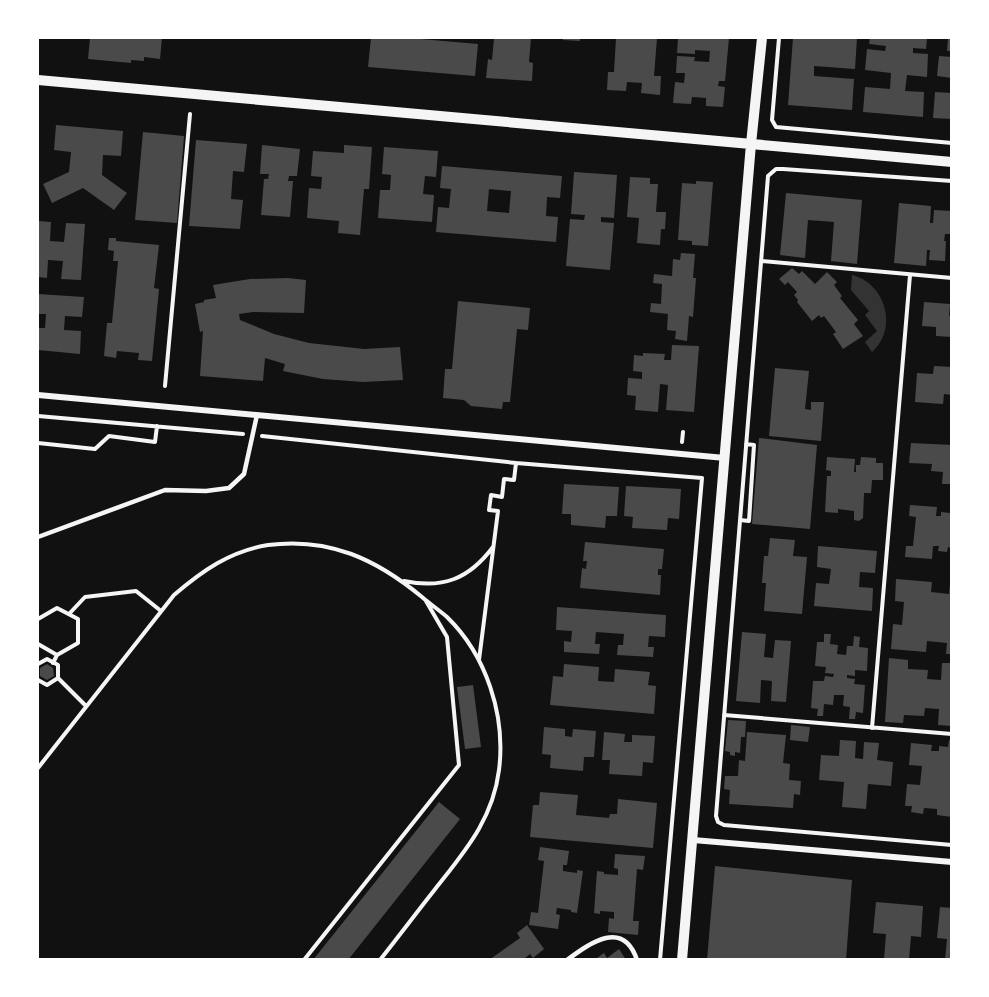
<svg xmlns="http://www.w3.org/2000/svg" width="989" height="997" font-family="'Work Sans',sans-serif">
  <rect width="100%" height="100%" fill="#111"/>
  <path fill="#333" d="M 852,275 C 885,283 899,328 872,352 L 865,342 L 877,331 L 865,315 L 869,311 L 851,290 Z"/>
  <path fill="#4a4a4a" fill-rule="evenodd" d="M 90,38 L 162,38 L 160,59 L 144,57 L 144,61 L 131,60 L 131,63 L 88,59 Z
    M 371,38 L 409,38 L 478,44 L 475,76 L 368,67 Z
    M 494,38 L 531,38 L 529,62 L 533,63 L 532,81 L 486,78 L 488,59 L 492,60 Z
    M 563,38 L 580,38 L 580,41 L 563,40 Z
    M 616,38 L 657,38 L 654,76 L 661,76 L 660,95 L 641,93 L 642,83 L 627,82 L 626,91 L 607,90 L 608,72 L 614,72 Z
    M 678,38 L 729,38 L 725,81 L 719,81 L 718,86 L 725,87 L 723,107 L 706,106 L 706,98 L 692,97 L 691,104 L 673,103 L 675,82 L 684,83 L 685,73 L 676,73 L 677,56 L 695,57 L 694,61 L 709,62 L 710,51 L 695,50 L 695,54 L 677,53 Z
    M 793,38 L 857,38 L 855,69 L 814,66 L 814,76 L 854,79 L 852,110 L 788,105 Z
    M 870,38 L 927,38 L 926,49 L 913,48 L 913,53 L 928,54 L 927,77 L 907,75 L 905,91 L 924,92 L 923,117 L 863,112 L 865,87 L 890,89 L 891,73 L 865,70 L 867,49 L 885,51 L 886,46 L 869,44 Z
    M 948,38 L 952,38 L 952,51 L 947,51 Z
    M 939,56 L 952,57 L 952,78 L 937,76 Z
    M 935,92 L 952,93 L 952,119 L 933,118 Z
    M 56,125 L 123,131 L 121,156 L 103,155 L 102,175 L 127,193 L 114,210 L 83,188 L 52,203 L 43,184 L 69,172 L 71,152 L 54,150 Z
    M 143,132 L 184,136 L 177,223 L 135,220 Z
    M 196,140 L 247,144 L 244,172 L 233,171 L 231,199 L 243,200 L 240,229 L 189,226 Z
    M 262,145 L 300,149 L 297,176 L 289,176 L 288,181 L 293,181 L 290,217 L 261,215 L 264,179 L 268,179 L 269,174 L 260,174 Z
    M 344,145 L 372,147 L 369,189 L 364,189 L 360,235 L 338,233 L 339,221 L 307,218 L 309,188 L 321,189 L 322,177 L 311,176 L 313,151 L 344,153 Z
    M 384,147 L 438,151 L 436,177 L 425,176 L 423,194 L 434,195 L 432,222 L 378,218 L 380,190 L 390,190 L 391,175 L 382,174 Z
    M 442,166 L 562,176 L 560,198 L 547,197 L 546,216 L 558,217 L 556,242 L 436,232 L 438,207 L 449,208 L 451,189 L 440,188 ZM 489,189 L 511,191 L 509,213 L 487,211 Z
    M 574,172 L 617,175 L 614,218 L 601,217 L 601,222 L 614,223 L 610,270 L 566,266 L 570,219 L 584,220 L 585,215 L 571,214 Z
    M 630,177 L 650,178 L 650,184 L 658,184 L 656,212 L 666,212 L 665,229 L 661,229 L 660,245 L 637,243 L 639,218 L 627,217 Z
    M 696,181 L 713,182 L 708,246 L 692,245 L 692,241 L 678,240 L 682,183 L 696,184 Z
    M 786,193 L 862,200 L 857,264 L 831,261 L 834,222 L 808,220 L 805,258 L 780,255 Z
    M 899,203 L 931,206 L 930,223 L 933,223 L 934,210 L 952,211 L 952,234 L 945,234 L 944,241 L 946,241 L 945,261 L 929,260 L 930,250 L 927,250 L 926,266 L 894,263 Z
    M 38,221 L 51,222 L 50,241 L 64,242 L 66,223 L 85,224 L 81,280 L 61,279 L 63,261 L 48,260 L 47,278 L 38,277 Z
    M 109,238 L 116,238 L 116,241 L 159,245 L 154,288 L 159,289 L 152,361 L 138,360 L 139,353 L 117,351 L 116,358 L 104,356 L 107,323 L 112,323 L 118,261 L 113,261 L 114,251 L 108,250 Z
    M 681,253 L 695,254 L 693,278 L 696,278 L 693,317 L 689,316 L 687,341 L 675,339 L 676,331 L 667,330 L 668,314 L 650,312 L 651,303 L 661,304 L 662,284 L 653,283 L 654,274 L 672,276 L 673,259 L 680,260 Z
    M 792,268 L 799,274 L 802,271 L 815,284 L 827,272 L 837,282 L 834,285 L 842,296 L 840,298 L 858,320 L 854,324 L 863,336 L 843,349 L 833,334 L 836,332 L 824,316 L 821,318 L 819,315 L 812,321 L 797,302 L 798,300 L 794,295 L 797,292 L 788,282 L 785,285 L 779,279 Z
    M 288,278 L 306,280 L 304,313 L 253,312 L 239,314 L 240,320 L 274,334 L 309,343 L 364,349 L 400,347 L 403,380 L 363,382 L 323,379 L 283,371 L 285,364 L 265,358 L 263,381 L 200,376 L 203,331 L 200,332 L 195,304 L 204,302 L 204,300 L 216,298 L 213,285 L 250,279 Z
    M 38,294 L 84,297 L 82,317 L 65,316 L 64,330 L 81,331 L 80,354 L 38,350 L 38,328 L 45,328 L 46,314 L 38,314 Z
    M 458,301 L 530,308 L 528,330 L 517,329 L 510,402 L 503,402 L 502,409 L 471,406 L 464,400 L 443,398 L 445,369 L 452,369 Z
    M 924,302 L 950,304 L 949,316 L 952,316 L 952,337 L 936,336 L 936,327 L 922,326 Z
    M 672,345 L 699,346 L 694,412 L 666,410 L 668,385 L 660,384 L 658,412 L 635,410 L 636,396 L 627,395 L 628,378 L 642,379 L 642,372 L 633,371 L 634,355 L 643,356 L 643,353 L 665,354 L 664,360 L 671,360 Z
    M 934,366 L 952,367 L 952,395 L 944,394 L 943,404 L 915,402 L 917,373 L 933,374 Z
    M 775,368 L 809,371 L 805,409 L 811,410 L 811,402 L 824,402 L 821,441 L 769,436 Z
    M 759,438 L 817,445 L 810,529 L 752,524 Z
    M 911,443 L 952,445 L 952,484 L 942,484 L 943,472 L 931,471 L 932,464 L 909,463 Z
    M 827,457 L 855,459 L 854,472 L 856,472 L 856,465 L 860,465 L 861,457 L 876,458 L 876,463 L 883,463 L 883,480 L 872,480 L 871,493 L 864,493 L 863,518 L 859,521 L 854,520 L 854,511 L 838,509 L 838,513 L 825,512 L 827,476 L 831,476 L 831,471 L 826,470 Z
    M 564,484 L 619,487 L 617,516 L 606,516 L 605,528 L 571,525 L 571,514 L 562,514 Z
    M 626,486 L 681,489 L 679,519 L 668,518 L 667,530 L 632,528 L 633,517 L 624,516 Z
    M 910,505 L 937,507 L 936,516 L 941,516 L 941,512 L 950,513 L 952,548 L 948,547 L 947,552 L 938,551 L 939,546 L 933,546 L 932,559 L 905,557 L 906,546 L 913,546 L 916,517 L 909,516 Z
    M 770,538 L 795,540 L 793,556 L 807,557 L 802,614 L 764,611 L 766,583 L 762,583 L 764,556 L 768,556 Z
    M 585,542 L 664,549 L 662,569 L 658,569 L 658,575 L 661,575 L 660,595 L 580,588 L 582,568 L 586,569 L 587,561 L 583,561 Z
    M 818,546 L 877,551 L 875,573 L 860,572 L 859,587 L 873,588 L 872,611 L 814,606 L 816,583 L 829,584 L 831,569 L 817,567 Z
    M 896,579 L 932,582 L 931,592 L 949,594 L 950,584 L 952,585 L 952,654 L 946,654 L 947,643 L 927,641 L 926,652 L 891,649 L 893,624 L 902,625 L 904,602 L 895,601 Z
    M 557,607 L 666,615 L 665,637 L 649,636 L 648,647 L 654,647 L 653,657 L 617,655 L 618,645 L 623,645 L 624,634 L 596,632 L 595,644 L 600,644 L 599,654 L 564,652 L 564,641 L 571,642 L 572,631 L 556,630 Z
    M 742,632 L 766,634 L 764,657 L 773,658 L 775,640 L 791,641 L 786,702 L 771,701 L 772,681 L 761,680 L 760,703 L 736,701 Z
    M 824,634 L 831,634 L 830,644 L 838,645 L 837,654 L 846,655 L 847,646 L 853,646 L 854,636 L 860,637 L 859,647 L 868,648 L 867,671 L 855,670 L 855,676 L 847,675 L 847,678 L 855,679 L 854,684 L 865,685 L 863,713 L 856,712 L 855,719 L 849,719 L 850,707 L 843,706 L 844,695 L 834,695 L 833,705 L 824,704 L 823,716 L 817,716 L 818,709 L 811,708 L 813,681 L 824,681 L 825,676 L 833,677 L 834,674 L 825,673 L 826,667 L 815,666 L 817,642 L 824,642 Z
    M 889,658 L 908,660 L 908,669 L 928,670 L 927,679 L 941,680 L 942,663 L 952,663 L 952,726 L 938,725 L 939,709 L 925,708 L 924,716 L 904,715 L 903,723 L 885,722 Z
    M 47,664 L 53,668 L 54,676 L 47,680 L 40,676 L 40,668 Z
    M 564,664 L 599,667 L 598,681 L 614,682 L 615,669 L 650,672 L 648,685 L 656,686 L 654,714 L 550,705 L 553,676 L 563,677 Z
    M 473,685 L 481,747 L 465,749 L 457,687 Z
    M 728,720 L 746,721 L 745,737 L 741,737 L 740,753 L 735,752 L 735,756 L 730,755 L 730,752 L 725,751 Z
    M 791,725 L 810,727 L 808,742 L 790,740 Z
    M 544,727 L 565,729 L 565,736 L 572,737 L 573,729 L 596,731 L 594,757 L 584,757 L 583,771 L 550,768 L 551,755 L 542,754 Z
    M 604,732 L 625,734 L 624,742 L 632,742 L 632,735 L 655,736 L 653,763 L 643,762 L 642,776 L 609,774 L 610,760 L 602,760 Z
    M 747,732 L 786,735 L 783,763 L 790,764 L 789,780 L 801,781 L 800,795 L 794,794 L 793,808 L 729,804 L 730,790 L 724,789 L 725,776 L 738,776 L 739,760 L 745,761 Z
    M 840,740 L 856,741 L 855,758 L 863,759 L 864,742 L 879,743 L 877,760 L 893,762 L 891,786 L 868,784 L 866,809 L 842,807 L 844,782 L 819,780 L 821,755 L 839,756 Z
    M 949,740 L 952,740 L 952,817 L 937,815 L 937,809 L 924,808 L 923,814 L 911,812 L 912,806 L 905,806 L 907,784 L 920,785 L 922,766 L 909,765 L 911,743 L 932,745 L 931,751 L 939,751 L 939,746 L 948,747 Z
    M 540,792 L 578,795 L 576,815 L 609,818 L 610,814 L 617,814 L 618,799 L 657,803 L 653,848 L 530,837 L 533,805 L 539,805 Z
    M 439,802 L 460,819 L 348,960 L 313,960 Z
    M 540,847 L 569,851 L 567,865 L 563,865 L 563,871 L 577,873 L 577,870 L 583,871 L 577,913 L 571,912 L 571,910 L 557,908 L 556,914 L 560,915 L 558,929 L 529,925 L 531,912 L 538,913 L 544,861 L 538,860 Z
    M 615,854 L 645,856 L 643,870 L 637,869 L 633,921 L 639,921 L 638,935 L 608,932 L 609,918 L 614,919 L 614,912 L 600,911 L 600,914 L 594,913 L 597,871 L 604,872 L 604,874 L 618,875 L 618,869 L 614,868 Z
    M 715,866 L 852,880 L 846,960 L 707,960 Z
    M 876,902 L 923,906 L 921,937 L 911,936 L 909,960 L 884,959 L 886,934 L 873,933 Z
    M 940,907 L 952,908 L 952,960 L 945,960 L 947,939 L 937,938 Z
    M 527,925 L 544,949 L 533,958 L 530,954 L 525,958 L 526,960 L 489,960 L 520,938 L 517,933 Z
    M 619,949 L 626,960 L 594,960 L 604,953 L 607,958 Z"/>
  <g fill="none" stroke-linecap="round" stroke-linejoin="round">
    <path stroke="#f5f5f5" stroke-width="4" d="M 779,38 L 772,120 L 776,127 L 952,143
      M 952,181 L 783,169 L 776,169 L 768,176 L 716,816 L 718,822 L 724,825 L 952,845
      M 761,261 L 952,278
      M 165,386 L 190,114
      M 38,416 L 243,434
      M 262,436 L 516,463 L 702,478 L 660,960
      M 682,442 L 683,432
      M 38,443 L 95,449 L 109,436 L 155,442 L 157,426
      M 740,520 L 749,521 L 754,445 L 746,444
      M 404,581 C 443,589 469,579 493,547
      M 69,614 L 85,597 L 136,591 L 161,611
      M 38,619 L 57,608 L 78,619 L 78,643 L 57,655 L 53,663
      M 38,644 L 57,655
      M 479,660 L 498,511 L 489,510 L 491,495 L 502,497 L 504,479 L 514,480 L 516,463
      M 38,664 L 47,659 L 58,665 L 58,678
      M 38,680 L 47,685 L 58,678 L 86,706
      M 724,715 L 952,734
      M 872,728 L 910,275
      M 38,768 L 174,595 C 202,571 230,551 268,545 C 329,537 376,559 422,597 C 430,604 439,610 447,617 C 486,655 506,715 499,770 C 493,819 465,851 436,888 C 417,912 399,936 380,960
      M 304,960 L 459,765 L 447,637 L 426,601"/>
    <path stroke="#f5f5f5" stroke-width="4.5" d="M 38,537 L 165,490 L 206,491 L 229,488 L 244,474 L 257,415
      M 567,960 C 589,944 623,918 637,960"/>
    <path stroke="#f5f5f5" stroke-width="6" d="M 38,395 L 725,458
      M 693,840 L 952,862"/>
    <path stroke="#f5f5f5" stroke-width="10" d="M 38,80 L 952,162
      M 682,960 L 751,144 L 762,38"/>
  </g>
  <rect width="989" height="997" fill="none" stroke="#ffffff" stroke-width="78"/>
</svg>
